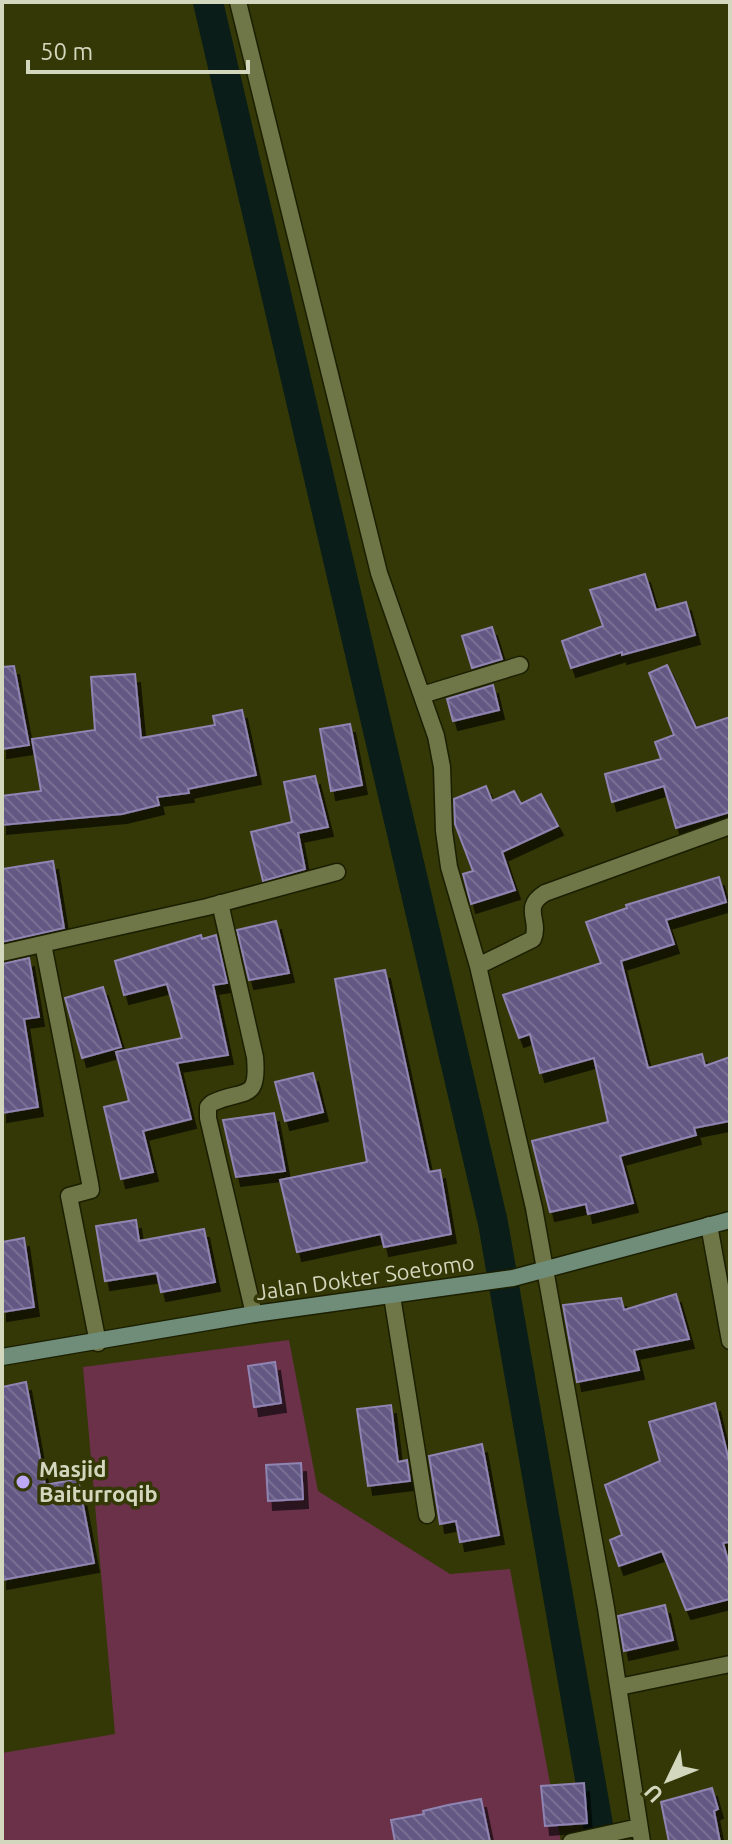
<svg xmlns="http://www.w3.org/2000/svg" width="732" height="1844" font-family="Ubuntu,sans-serif">
  <defs>
    <pattern id="building-back-hatch" width="6" height="6" patternUnits="userSpaceOnUse" patternTransform="scale(2)"><rect width="6" height="6" fill="#635883"/><path d="M-1 5l2 2M0 0l6 6M5-1l2 2" fill="none" stroke="#786f93"/></pattern>
    <filter id="shadow"><feDropShadow dx="5" dy="9" stdDeviation="0" flood-color="#0009"/></filter>
  </defs>
  <rect width="100%" height="100%" fill="#333806"/>
  <path fill="#6a3149" d="M 289,1340 L 318,1491 L 450,1574 L 510,1569 L 561,1842 L 2,1842 L 2,1753 L 115,1734 L 83,1367 Z"/>
  <g fill="none" stroke-linecap="round" stroke-linejoin="round">
    <path stroke="#0a1d18" stroke-width="30" d="M 208,2 L 493,1223 L 601,1842"/>
  </g>
  <path fill="url(#building-back-hatch)" stroke="#8f84b2" stroke-width="2" filter="url(#shadow)" d="M 645,574 L 656,610 L 686,602 L 695,635 L 622,655 L 622,652 L 571,668 L 562,641 L 603,626 L 590,590 Z
    M 492,627 L 502,659 L 472,668 L 462,636 Z
    M 667,665 L 696,728 L 730,717 L 730,812 L 676,828 L 664,786 L 612,802 L 605,774 L 661,759 L 655,742 L 674,735 L 649,673 Z
    M 14,666 L 29,745 L 2,749 L 2,667 Z
    M 135,674 L 141,738 L 215,725 L 213,716 L 242,710 L 256,775 L 188,789 L 189,793 L 157,797 L 159,805 L 122,814 L 2,825 L 2,796 L 41,791 L 32,739 L 95,730 L 91,677 Z
    M 493,685 L 499,710 L 453,721 L 447,699 Z
    M 350,724 L 362,785 L 331,791 L 320,729 Z
    M 315,776 L 328,827 L 298,833 L 305,869 L 263,881 L 251,832 L 292,822 L 284,782 Z
    M 486,786 L 492,801 L 514,791 L 521,804 L 541,794 L 558,826 L 502,852 L 515,890 L 471,904 L 463,874 L 473,871 L 455,824 L 454,799 Z
    M 53,861 L 64,928 L 2,942 L 2,869 Z
    M 719,877 L 726,902 L 666,920 L 674,944 L 621,961 L 648,1068 L 702,1054 L 705,1066 L 730,1057 L 730,1121 L 694,1128 L 696,1135 L 620,1156 L 633,1203 L 588,1214 L 586,1204 L 550,1212 L 532,1141 L 608,1122 L 594,1058 L 540,1073 L 530,1034 L 519,1038 L 503,995 L 601,963 L 586,922 L 627,908 L 626,905 Z
    M 276,921 L 289,973 L 249,980 L 237,930 Z
    M 201,935 L 202,939 L 216,935 L 227,983 L 213,985 L 228,1055 L 177,1063 L 191,1119 L 143,1131 L 153,1172 L 121,1179 L 104,1107 L 129,1101 L 116,1052 L 182,1038 L 167,984 L 124,995 L 115,961 Z
    M 29,958 L 39,1017 L 24,1019 L 38,1107 L 2,1113 L 2,964 Z
    M 385,970 L 429,1172 L 440,1170 L 451,1234 L 384,1247 L 381,1234 L 297,1252 L 280,1180 L 367,1162 L 335,979 Z
    M 103,987 L 121,1047 L 82,1058 L 65,998 Z
    M 313,1073 L 323,1112 L 285,1121 L 275,1082 Z
    M 274,1113 L 285,1171 L 236,1177 L 223,1120 Z
    M 136,1220 L 139,1241 L 204,1229 L 215,1282 L 161,1292 L 157,1273 L 105,1281 L 96,1226 Z
    M 24,1238 L 34,1307 L 2,1312 L 2,1242 Z
    M 676,1294 L 689,1339 L 634,1350 L 639,1370 L 577,1382 L 563,1305 L 621,1298 L 624,1310 Z
    M 275,1362 L 281,1403 L 254,1407 L 248,1366 Z
    M 26,1382 L 45,1485 L 78,1479 L 94,1563 L 2,1580 L 2,1387 Z
    M 715,1403 L 730,1465 L 730,1542 L 723,1543 L 730,1567 L 730,1599 L 686,1610 L 662,1551 L 619,1566 L 610,1540 L 622,1535 L 605,1485 L 660,1461 L 649,1422 Z
    M 391,1405 L 398,1462 L 407,1460 L 410,1481 L 368,1486 L 357,1409 Z
    M 482,1444 L 499,1535 L 460,1542 L 456,1521 L 440,1524 L 429,1456 Z
    M 301,1463 L 303,1499 L 268,1501 L 266,1465 Z
    M 665,1605 L 673,1640 L 624,1651 L 618,1616 Z
    M 584,1783 L 587,1823 L 545,1826 L 541,1786 Z
    M 712,1788 L 718,1809 L 714,1811 L 720,1842 L 669,1842 L 661,1802 Z
    M 481,1799 L 490,1842 L 395,1842 L 391,1820 L 424,1814 L 423,1811 L 448,1805 Z"/>
  <g fill="none" stroke-linecap="round" stroke-linejoin="round">
    <defs>
      <path id="street" d="M 238,2 L 379,573 L 436,736 L 442,767 L 444,831 L 449,867 L 478,966 L 534,1208 L 606,1608 L 642,1842
        M 422,695 L 520,665
        M 220,903 L 255,1057 C 259,1103 244,1088 212,1103 L 208,1107 L 208,1118 L 254,1314
        M 43,944 L 90,1183 L 91,1190 L 69,1196 L 98,1343
        M 2,953 L 207,907 L 337,872
        M 478,966 L 533,939 C 541,920 521,908 545,893 L 730,826
        M 709,1225 L 730,1341
        M 392,1296 L 427,1515
        M 619,1687 L 730,1664
        M 571,1842 L 639,1827"/>
      <path id="secondary" d="M 2,1357 L 254,1314 L 513,1278 L 730,1220"/>
    </defs>
    <use href="#street" stroke="#1b1f00" stroke-width="19"/>
    <use href="#secondary" stroke="#1b1f00" stroke-width="19"/>
    <use href="#street" stroke="#6f7647" stroke-width="16"/>
    <use href="#secondary" stroke="#708d7a" stroke-width="16"/>
  </g>
  <circle fill="#bda9f5" stroke="#333806" stroke-width="3" cx="23" cy="1482" r="8"/>
  <g text-anchor="middle" stroke-width="7" stroke-linejoin="round" paint-order="stroke">
    <g font-size="22" fill="#d3d7be" stroke="#333806">
      <text transform="translate(365 1277) rotate(-8)" y="8">Jalan Dokter Soetomo</text>
    </g>
    <g font-size="22" font-weight="bold" fill="#d3d7be" stroke="#333806" text-anchor="start">
      <text x="39" y="1477">Masjid<tspan x="39" dy="25">Baiturroqib</tspan></text>
    </g>
  </g>
  <rect width="732" height="1844" fill="none" stroke="#d3d7be" stroke-width="8"/>
  <g transform="translate(668 1780) rotate(227)" stroke="#333806" stroke-width="6" paint-order="stroke">
  <path d="M0-6L14 30L0 20L-14 30Z" fill="#d3d7be"/>
  <text y="-12" font-size="22" font-weight="bold" text-anchor="middle" fill="#d3d7be">U</text>
  </g>
  <path d="M28 60v12h220v-12" fill="none" stroke="#d3d7be" stroke-width="4"/>
  <text x="40" y="60" font-size="24" fill="#d3d7be" stroke="#333806" stroke-width="6" paint-order="stroke">50 m</text>
</svg>
